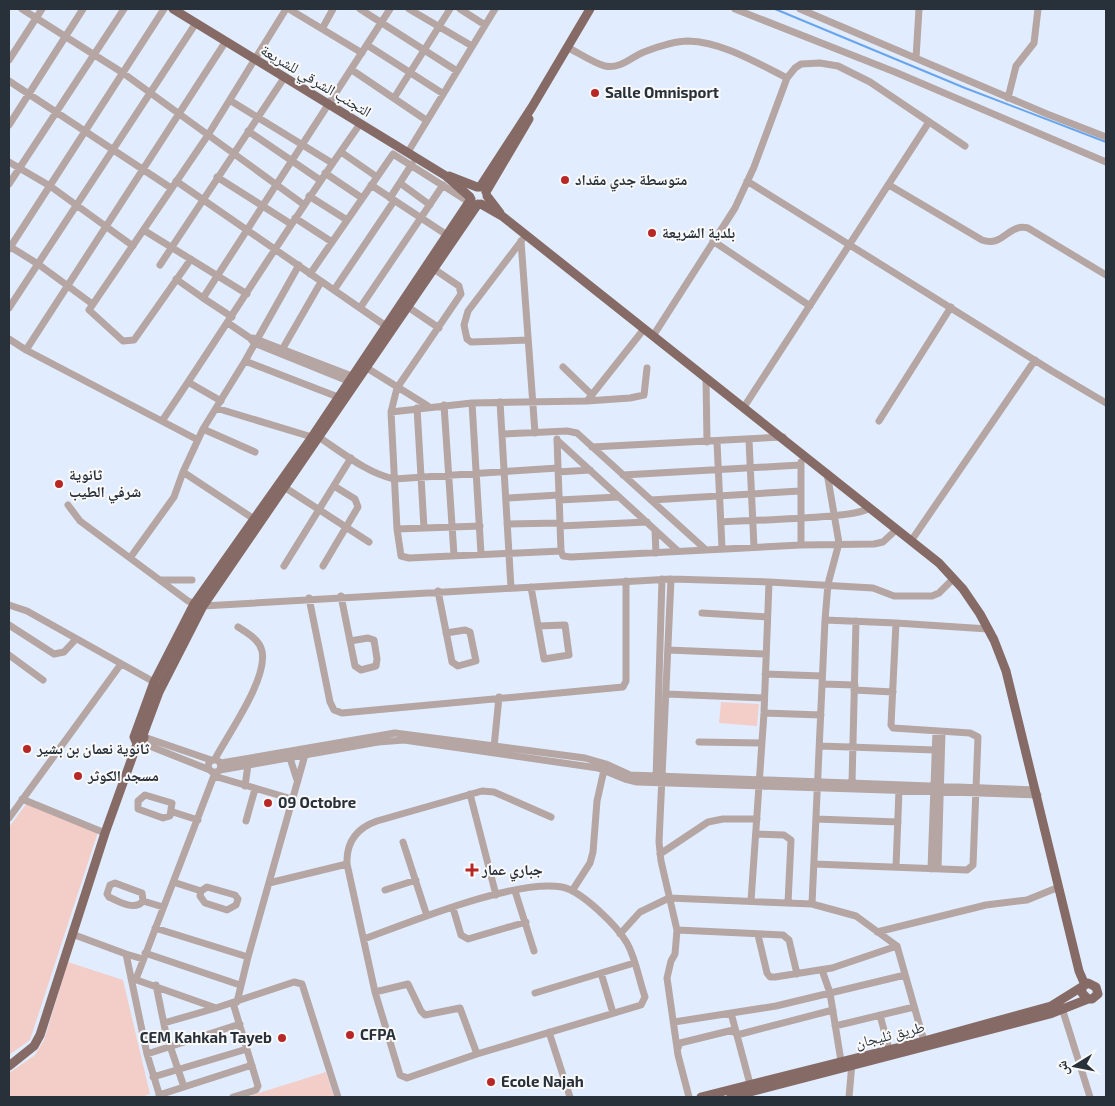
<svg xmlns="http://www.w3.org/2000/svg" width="1115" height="1106" font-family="'Exo 2','Noto Naskh Arabic',sans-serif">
  <rect width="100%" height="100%" fill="#e1edfe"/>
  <path fill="#f3cdc8" d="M 721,702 L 759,704 L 757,726 L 719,723 Z
    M 27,803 L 98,832 L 30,1040 L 9,1055 L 9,827 Z
    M 68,962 L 123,980 L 150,1094 L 141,1097 L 9,1097 L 9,1073 L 35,1055 L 44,1040 Z
    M 326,1072 L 334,1097 L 246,1097 Z"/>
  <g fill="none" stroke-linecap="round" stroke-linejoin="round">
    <path stroke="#68a5ee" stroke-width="2" d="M 775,9 L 965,88 L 1106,142"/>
    <path stroke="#b5a5a3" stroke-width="7" d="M 22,9 L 123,73 L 303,204
      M 289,9 L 362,53
      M 360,9 L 457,71
      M 409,9 L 472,46
      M 460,9 L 485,25
      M 735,9 L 895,72 L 1106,162
      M 800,9 L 1047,114 L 1106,137
      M 322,29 L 333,9
      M 367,45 L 442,93
      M 567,47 C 579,53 593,63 605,66 C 621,69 631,57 644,52 C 657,47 673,41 688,41 C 723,42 757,63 787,78 L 795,68 L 801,64 L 820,63 L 838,66 L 870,82 L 965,146
      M 916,58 L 919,9
      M 9,60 L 42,9
      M 352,70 L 426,120
      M 9,81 L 171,188
      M 394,98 L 450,9
      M 1008,98 L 1016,66 L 1034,43 L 1038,9
      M 231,101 L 332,163
      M 9,125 L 83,9
      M 248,131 L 320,180
      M 341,152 L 377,177
      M 408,152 L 495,9
      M 9,162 L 50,186 L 133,246
      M 325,173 L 362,198
      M 217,177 L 291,224
      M 176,181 L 386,326
      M 747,181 L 1052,371 L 1106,403
      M 400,183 L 430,205
      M 9,184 L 124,9
      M 371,185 L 447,235
      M 889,185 L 982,240 C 1003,248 1008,223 1028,228 L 1106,275
      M 309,196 L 347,220
      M 390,198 L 412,164
      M 295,218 L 332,242
      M 145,231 L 247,294
      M 522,240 L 468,311 L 464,325 L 467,339 L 471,342 L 528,340
      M 521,241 L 535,433
      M 713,241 L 810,306
      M 9,246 L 38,264 L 91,303
      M 9,249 L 164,9
      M 191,259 L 134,340 L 123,341 L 89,310 L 208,135 L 286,9
      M 160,265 L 284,78
      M 434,269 L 459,286 L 461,294 L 397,388 L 391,412 L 397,529 L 401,556 L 409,558 L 561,551 L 563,556 L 571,557 L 801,545 L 874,544 L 883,542 L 897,529
      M 310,274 L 393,154 L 469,202
      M 176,279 L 203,298
      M 334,290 L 394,201
      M 408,307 L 439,328
      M 9,308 L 196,23
      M 360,308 L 443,185
      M 232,317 L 203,298 L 390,9
      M 228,323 L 250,338 L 254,343 L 353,383
      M 653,336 L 735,208 L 754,167 L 787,78
      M 253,338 L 357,378
      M 9,339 L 26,350 L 198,440
      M 283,348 L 321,282
      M 26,350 L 226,41
      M 245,361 L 338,397
      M 563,367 L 592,395
      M 367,368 L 428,406
      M 706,378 L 707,442
      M 188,382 L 221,401
      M 587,401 L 630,398 L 644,395 L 647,368
      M 500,402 L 511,588
      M 472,403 L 481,554
      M 444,405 L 454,555
      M 744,407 L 929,122
      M 216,408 L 312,437
      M 417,408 L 424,528
      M 391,412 L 472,403 L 587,401 L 644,329
      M 162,421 C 229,322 291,221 360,124
      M 879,421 L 951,307
      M 203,429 L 255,452
      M 502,434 L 567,431 L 577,433 L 705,549
      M 320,438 C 343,453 367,473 394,479 L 558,468
      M 557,439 L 561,551
      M 557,440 L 678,551
      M 749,440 L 754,547
      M 717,442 L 722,548
      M 592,447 L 783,437
      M 558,472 L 590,470
      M 623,475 L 800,465
      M 281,485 L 369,542
      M 506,498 L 559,495
      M 559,500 L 619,497
      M 651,500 L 800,491
      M 68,505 L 80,521 L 130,558 L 188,601 L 203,606 L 671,579 L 769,582 L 764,713 L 751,901
      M 254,519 L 183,472 L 203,429 L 245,361 L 299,265
      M 721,522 C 747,520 854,519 870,508
      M 507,524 L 560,523
      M 560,526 L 647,522
      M 397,529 L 480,526
      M 655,530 L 656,553
      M 911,541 L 1035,360
      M 801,545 L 801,462
      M 130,558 L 174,497 L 183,472
      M 284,566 L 351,458
      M 323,566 L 358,507 L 355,499 L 334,486
      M 671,579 L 659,842 L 661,861 L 677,930 L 783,935 L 789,940 L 797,974
      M 160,580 L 192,580
      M 769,582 L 873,588 L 894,596 L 932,596 L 939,593 L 953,579
      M 531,587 L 544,659 L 569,655 L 565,625 L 538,626
      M 438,591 L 452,662 L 458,666 L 476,661 L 470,632 L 465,630 L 446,633
      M 341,596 L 355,666 L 361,670 L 376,666 L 377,659 L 374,640 L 368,638 L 350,641
      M 309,598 L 330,702 L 334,710 L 342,713 L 623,687 L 626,681 L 626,581
      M 9,605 L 27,611 L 154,682
      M 702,613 L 767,617
      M 825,620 L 828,584 L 839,543 L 827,473
      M 896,623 L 988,629
      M 9,625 L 54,654 L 64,652 L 76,639
      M 668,650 L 766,654
      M 9,655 L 43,680
      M 765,674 L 822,676
      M 822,684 L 855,685
      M 854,690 L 893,692
      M 666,694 L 764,698
      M 764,713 L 821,715
      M 144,737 L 211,760
      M 699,742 L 761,743
      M 142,743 L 210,770
      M 820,746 L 935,750
      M 494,747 L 499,697
      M 290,758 L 297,780
      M 215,759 C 228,734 268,679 262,651 C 259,639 247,633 238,627
      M 221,763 L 220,770 L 217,772 L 212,772 L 208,768 L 209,762 L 215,759 L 221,763 L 395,733 L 585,758 L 606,764 L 630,775 L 1036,790
      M 220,770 L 378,742 L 404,740 L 598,768 L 625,779 L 637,782 L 1038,795
      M 214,776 L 292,799
      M 656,779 L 662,579
      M 852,783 L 856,621
      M 245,786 L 248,765
      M 470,794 L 496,895
      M 145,795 L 172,803 L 170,816 L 163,818 L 138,809 L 138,801 Z
      M 22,799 L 105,833
      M 173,812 L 198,820
      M 9,818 L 121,664
      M 816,819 L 898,822
      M 246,821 L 255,789
      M 756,834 L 784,835 L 791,840 L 788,903
      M 403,842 L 427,916
      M 660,854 L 708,822 L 723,819 L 757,819
      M 896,867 L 899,790
      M 931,869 L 936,731
      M 938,869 L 942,732
      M 173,882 L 201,891
      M 115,883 L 142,893 L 143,901 C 135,911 119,902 109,897 L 107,894 L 110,885 Z
      M 269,883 L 347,864
      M 207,887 L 235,895 L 238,899 L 236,905 L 227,910 L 205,903 L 200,896 L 201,891 Z
      M 385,890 L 416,880
      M 515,891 L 534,951
      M 572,891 L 590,863 L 593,852 L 597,801 L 604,770
      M 143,901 L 163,907
      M 812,904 L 856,916 L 897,946
      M 453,908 L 461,935 L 468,939 L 526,922
      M 155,928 L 248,957 L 305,755
      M 677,930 L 675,954 L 671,961 L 667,978 L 678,1055 L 689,1097
      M 877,932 L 986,905 L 1027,900 L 1059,887
      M 72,934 L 126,954 L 147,1054 L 160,1097
      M 620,934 L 640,912 L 669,898 L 812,904 L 825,620 L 896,623 L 891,725 L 893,728 L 970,733 L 978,737 L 973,865 L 967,870 L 814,864
      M 758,935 L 767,973 L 770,977 L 775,977 L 832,968 L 897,946 L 924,1041
      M 364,939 C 411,922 514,879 562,887 C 582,891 617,926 627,943 C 636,959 639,980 645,997 L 641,1005 L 477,1054 L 407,1078 L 400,1075 L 375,992 L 347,864 C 346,842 357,828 377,821 L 482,791 L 494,792 L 551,817
      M 145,953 L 240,985
      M 126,954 L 143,959
      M 822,970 L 830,993 L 841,1061
      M 601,973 L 613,1013
      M 131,978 L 216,1008 L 294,982 L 302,984 L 338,1097
      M 136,979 L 215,773
      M 156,985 L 166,1034 L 184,1087
      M 375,992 L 408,984 L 421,1011 L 425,1015 L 460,1008 L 477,1054
      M 535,993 L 634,963
      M 237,1002 L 248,957
      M 233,1003 L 258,1086 L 256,1090 L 233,1097
      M 1061,1005 L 1090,1097
      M 731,1013 L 750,1084
      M 880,1015 L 889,1049
      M 674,1022 L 776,1006 L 905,975
      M 164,1023 L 216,1008
      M 835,1026 L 914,1007
      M 549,1032 L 570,1097
      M 678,1048 L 680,1043 L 733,1030 L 737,1035 L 833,1010
      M 147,1054 L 240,1024
      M 153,1077 L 247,1049
      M 159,1095 L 252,1065
      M 849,1097 L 852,1063"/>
    <path stroke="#866a66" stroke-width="9" d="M 173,9 L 446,176 L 470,197
      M 449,176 L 477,187
      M 480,187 L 532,107 L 590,9
      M 486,192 L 529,119
      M 487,196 L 500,213
      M 481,204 L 502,216 L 939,563 L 963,589 L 980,614 L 994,640 L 1006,671 L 1079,971 L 1085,985
      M 137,734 L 144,737 L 142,743 L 137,744 L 134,737 L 154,682 L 194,604 L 312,437 L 471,199
      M 143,735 L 159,692 L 203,606 L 478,204
      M 9,1066 L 34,1046 L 40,1035 L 105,833 L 137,744
      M 701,1097 L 924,1041 L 1051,1006 L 1088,983 L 1096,987 L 1098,994 L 1092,999 L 1088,999 L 1082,993 L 1082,989
      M 731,1097 L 1050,1014 L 1088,999"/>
  </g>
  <g fill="#b72726" stroke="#f9f9f9" stroke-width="2">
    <circle cx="595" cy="93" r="5"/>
    <circle cx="565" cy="180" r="5"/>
    <circle cx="652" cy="233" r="5"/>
    <circle cx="59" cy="484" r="5"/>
    <circle cx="27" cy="749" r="5"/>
    <circle cx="78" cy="776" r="5"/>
    <circle cx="268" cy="803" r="5"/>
    <path d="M469.5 862.5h5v5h5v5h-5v5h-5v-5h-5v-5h5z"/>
    <circle cx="350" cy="1035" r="5"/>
    <circle cx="282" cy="1038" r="5"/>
    <circle cx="491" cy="1082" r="5"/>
  </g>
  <g text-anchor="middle" stroke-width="4" stroke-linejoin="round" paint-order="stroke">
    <g font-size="15" fill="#28303a" stroke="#f9f9f9">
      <text transform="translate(316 81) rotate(31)" y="5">التجنب الشرقي للشريعة</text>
      <text transform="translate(890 1035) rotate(-14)" y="5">طريق ثليجان</text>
    </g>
    <g font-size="15" font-weight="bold" fill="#28303a" stroke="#f9f9f9" text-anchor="start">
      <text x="605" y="98">Salle Omnisport</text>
      <text x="575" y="185">متوسطة جدي مقداد</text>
      <text x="662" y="238">بلدية الشريعة</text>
      <text x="69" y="480">ثانوية<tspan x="69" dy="17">شرفي الطيب</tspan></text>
      <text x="37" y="754">ثانوية نعمان بن بشير</text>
      <text x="88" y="781">مسجد الكوثر</text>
      <text x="278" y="808">09 Octobre</text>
      <text x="482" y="875">جباري عمار</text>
      <text x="360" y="1040">CFPA</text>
      <text x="272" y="1043" text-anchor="end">CEM Kahkah Tayeb</text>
      <text x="501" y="1087">Ecole Najah</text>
    </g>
  </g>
  <rect width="1115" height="1106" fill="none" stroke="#28303a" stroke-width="20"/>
  <g transform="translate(1075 1066) rotate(260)" stroke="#f9f9f9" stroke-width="4" paint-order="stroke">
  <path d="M0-4L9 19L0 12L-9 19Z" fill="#28303a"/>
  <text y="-8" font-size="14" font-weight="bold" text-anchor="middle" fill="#28303a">ش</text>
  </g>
</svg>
